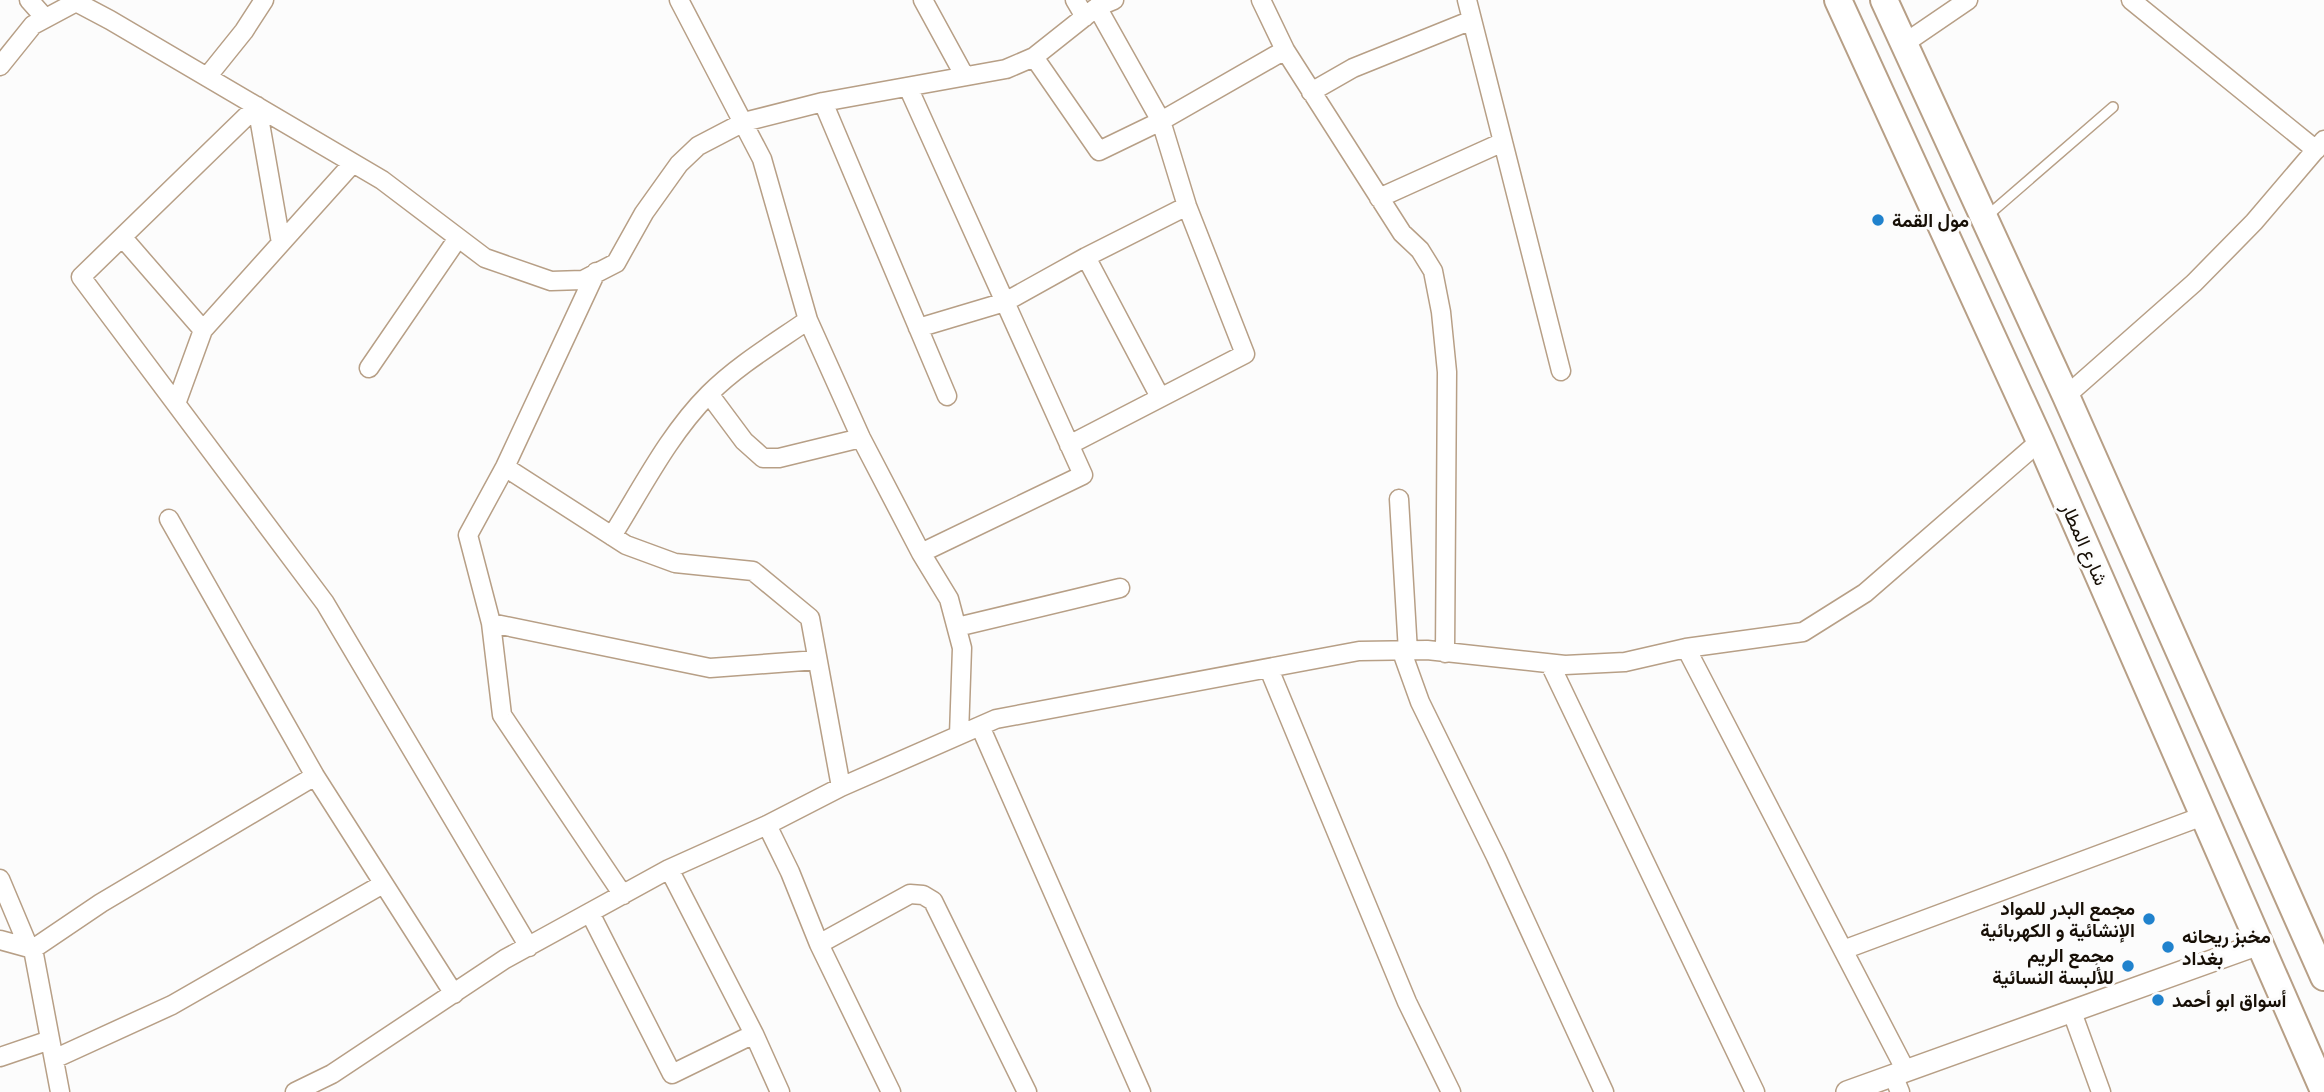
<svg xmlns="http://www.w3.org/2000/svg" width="2324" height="1092" font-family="Ubuntu,Vazirmatn,sans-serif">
  <rect width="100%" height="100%" fill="#fcfcfc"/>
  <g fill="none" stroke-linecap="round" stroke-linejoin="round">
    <defs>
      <path id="service" d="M 1986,217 L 2113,107"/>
      <path id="minor" d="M 29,0 L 45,18
        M 679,0 L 762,159 L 808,320 L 861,438 L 921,553 L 949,599 L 962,648 L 959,735
        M 923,0 L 964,75
        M 1075,0 L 1085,17
        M 1261,0 L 1285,50 L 1402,233 L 1420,250 L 1433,271 L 1441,312 L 1447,372 L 1445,653
        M 1467,0 L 1561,371
        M 2131,0 L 2316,150
        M 1905,43 L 1968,0
        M 1034,57 L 1099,151 L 1161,121 L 1285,50
        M 0,66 L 33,25 L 76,2 L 110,20 L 382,180 L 485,258 L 551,281 L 583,280 L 616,263 L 644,213 L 679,164 L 698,146 L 744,122 L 823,102 L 1006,69 L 1034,57 L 1097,7 L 1114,0
        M 207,77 L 244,31 L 264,0
        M 908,87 L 1083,475 L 921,553
        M 1311,92 L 1353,68 L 1472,20
        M 823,102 L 947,396
        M 257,106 L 81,277 L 325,603 L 529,947
        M 257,106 L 281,243
        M 1379,198 L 1503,142
        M 123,238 L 203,330 L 176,404
        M 1086,257 L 1160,397
        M 596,272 L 505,467 L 468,535 L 491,623 L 710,668 L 817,660
        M 918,328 L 1005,302 L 1086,257 L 1187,206
        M 203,330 L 353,163
        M 369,368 L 458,238
        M 709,394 L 744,441 L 763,458 L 779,458 L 861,438
        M 2066,396 L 2194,283 L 2254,222 L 2324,140
        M 1069,445 L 1245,354 L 1187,206 L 1161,121 L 1097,7
        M 505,467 L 626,545 L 675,563 L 753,571 L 810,618 L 841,787
        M 1399,499 L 1408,652
        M 169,519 L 315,776 L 454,994
        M 612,536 C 642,488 669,434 709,394 C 738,365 775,343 808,320
        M 491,623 L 502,715 L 623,895
        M 957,627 L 1120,588
        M 1686,648 L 1906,1071
        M 1402,652 L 1420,702 L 1496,857 L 1604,1092
        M 1550,664 L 1755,1092
        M 1269,669 L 1407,1002 L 1451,1092
        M 980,726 L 1141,1092
        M 767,825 L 790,872 L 819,944 L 891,1092
        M 669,869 L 754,1034 L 780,1092
        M 0,879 L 29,948
        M 590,913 L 672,1074 L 754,1034
        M 0,940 L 33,949 L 60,1092
        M 819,944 L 910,894 L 923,895 L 933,901 L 1027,1092
        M 33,949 L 101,903 L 315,776
        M 1843,950 L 2203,816
        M 2072,1012 L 2101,1092
        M 0,1057 L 50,1040
        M 54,1059 L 172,1005 L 383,884
        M 1893,1075 L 1900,1092
        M 295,1092 L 332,1074 L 505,959 L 669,869 L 767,825 L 841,787 L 996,719 L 1359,651 L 1427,650 L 1565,665 L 1625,662 L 1686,648 L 1803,632 L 1865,593 L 2040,441"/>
      <path id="tertiary" d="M 1847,1092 L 2259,944"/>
      <path id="primary" d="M 1838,0 L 2040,441 L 2324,1091
        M 1884,0 L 2066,396 L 2324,977"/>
    </defs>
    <use href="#service" stroke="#b79f86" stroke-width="12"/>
    <use href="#minor" stroke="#b79f86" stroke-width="21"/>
    <use href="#tertiary" stroke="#b79f86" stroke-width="24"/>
    <use href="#primary" stroke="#b79f86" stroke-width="30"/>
    <use href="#service" stroke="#fff" stroke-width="9"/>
    <use href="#minor" stroke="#fff" stroke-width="18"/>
    <use href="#tertiary" stroke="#fff" stroke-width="21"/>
    <use href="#primary" stroke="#fff" stroke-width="26"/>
  </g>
  <g fill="#2082cd" stroke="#fcfcfc" stroke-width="2.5">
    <circle cx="1878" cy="220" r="7"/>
    <circle cx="2149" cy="919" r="7"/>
    <circle cx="2168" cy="947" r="7"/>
    <circle cx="2128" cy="966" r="7"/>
    <circle cx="2158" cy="1000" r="7"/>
  </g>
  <g text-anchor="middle" stroke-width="6" stroke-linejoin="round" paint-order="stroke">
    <g font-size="19" font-weight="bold" fill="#160e05" stroke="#fcfcfc" text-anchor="start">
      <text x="1892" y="227">مول القمة</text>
      <text x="2135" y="915" text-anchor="end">مجمع البدر للمواد<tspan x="2135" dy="22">الإنشائية و الكهربائية</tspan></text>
      <text x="2182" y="943">مخبز ريحانه<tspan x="2182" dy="22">بغداد</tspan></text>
      <text x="2114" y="962" text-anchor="end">مجمع الريم<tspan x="2114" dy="22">للألبسة النسائية</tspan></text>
      <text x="2172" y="1007">أسواق ابو أحمد</text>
    </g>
    <g font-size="19" fill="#160e05" stroke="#fcfcfc">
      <text transform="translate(2085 544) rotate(66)" y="7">شارع المطار</text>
    </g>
  </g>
</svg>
